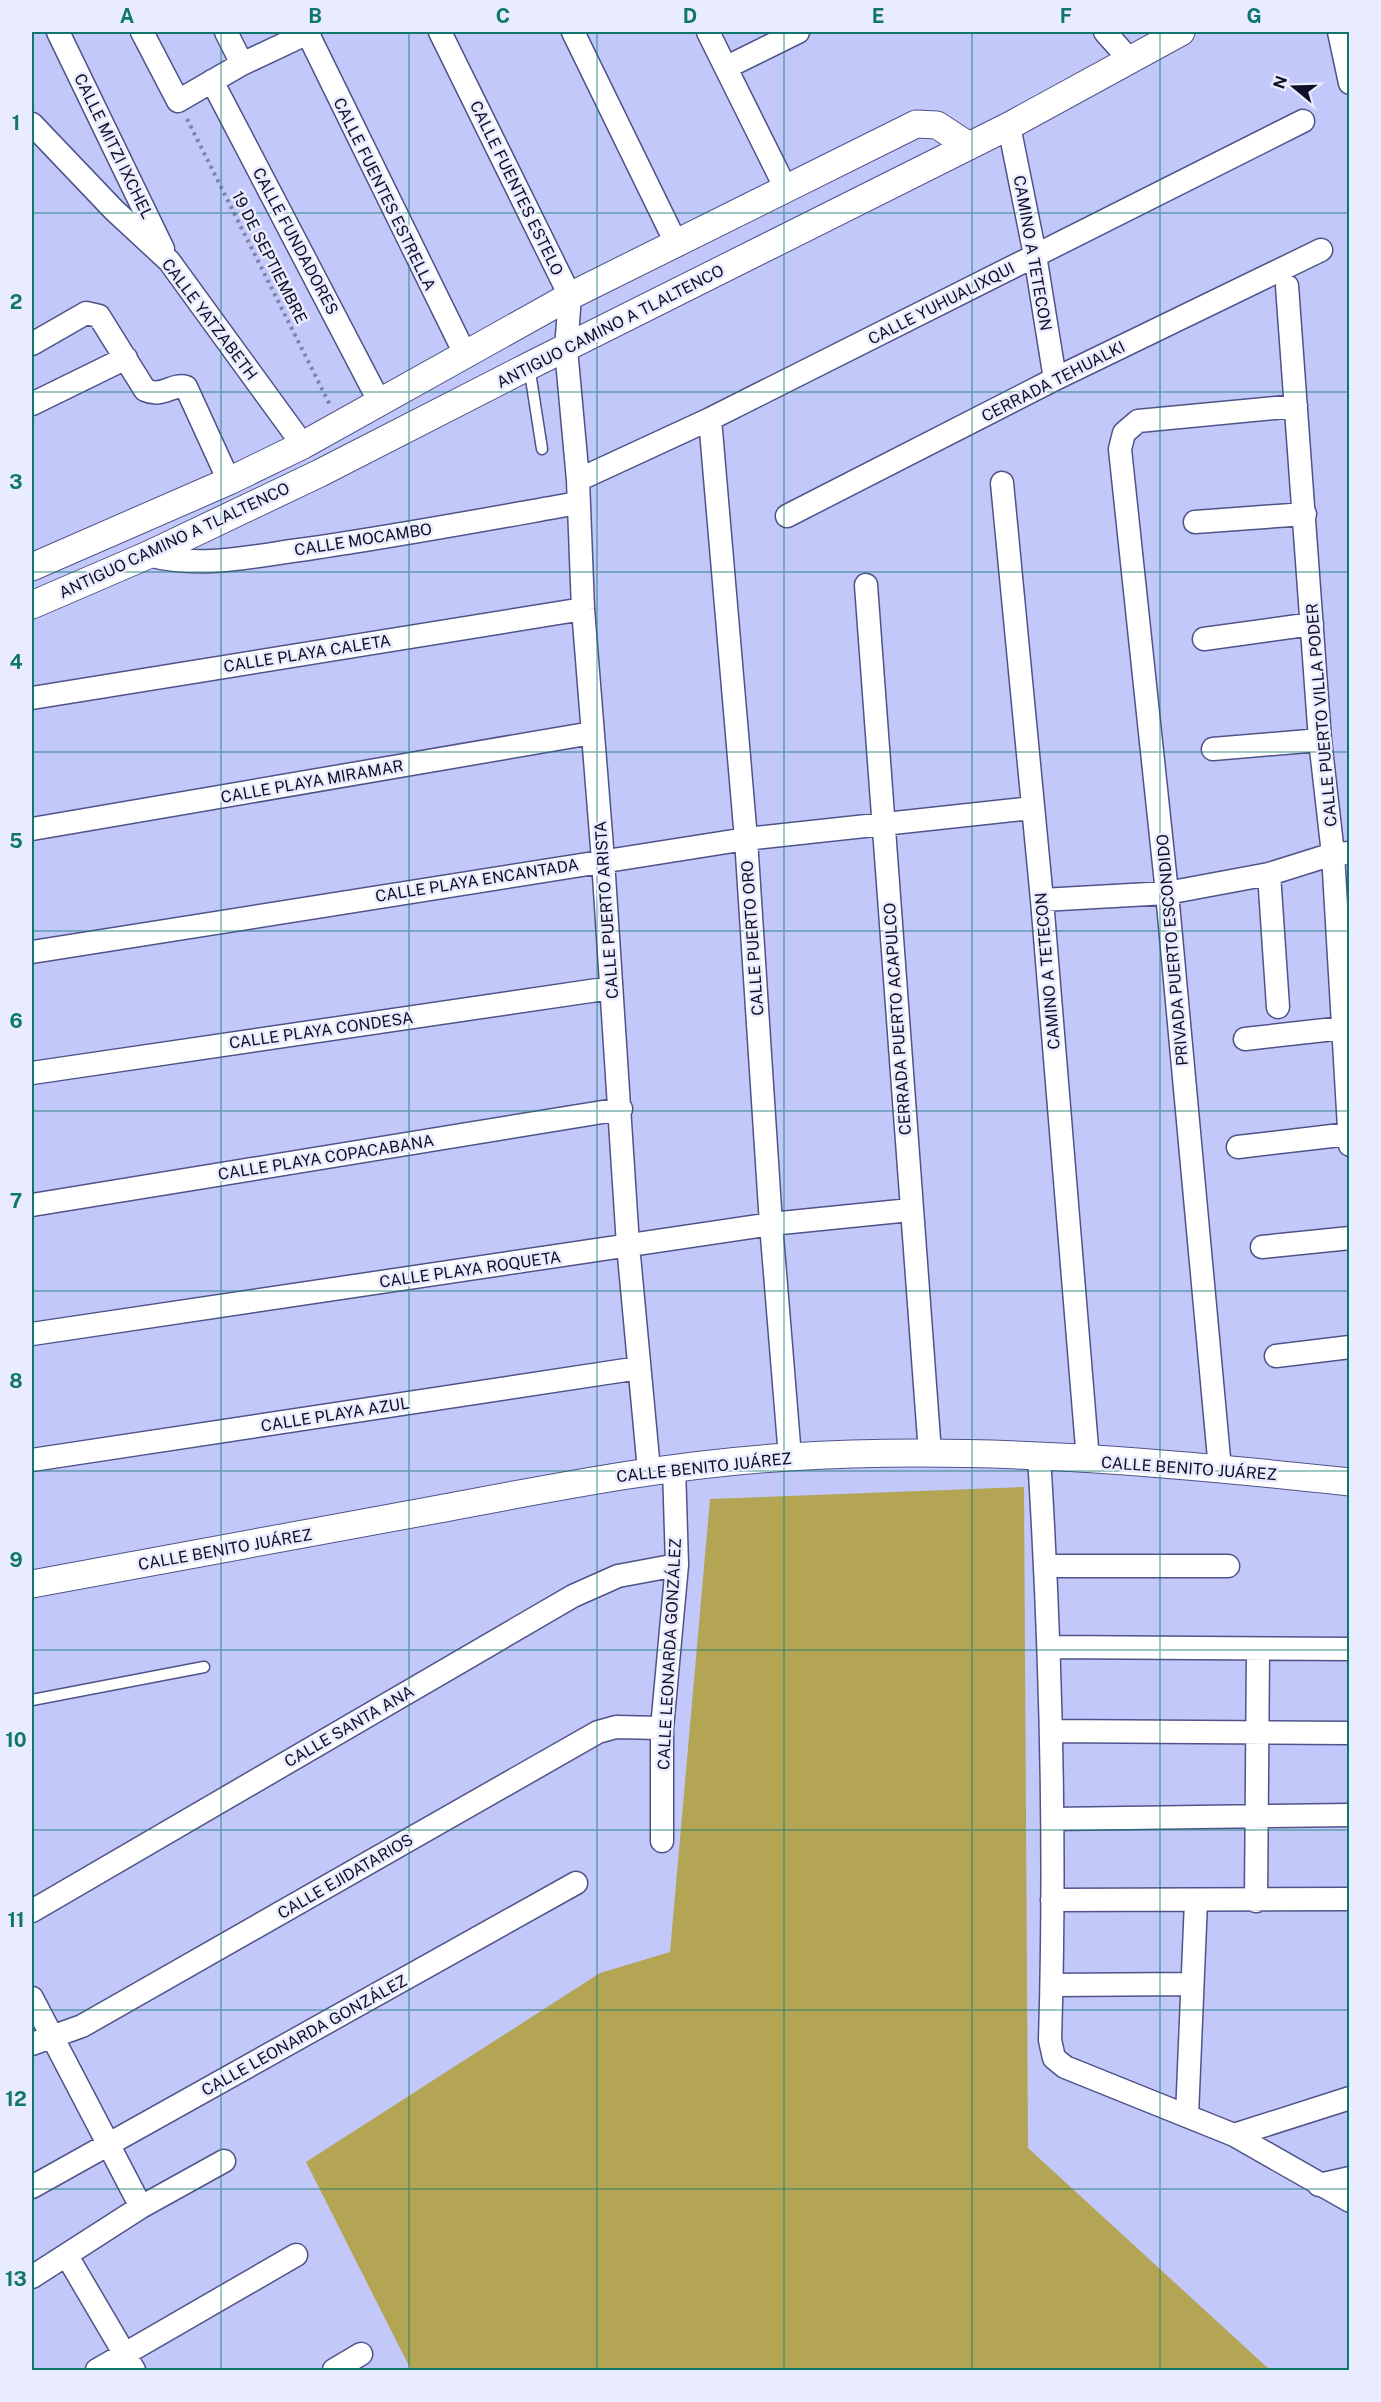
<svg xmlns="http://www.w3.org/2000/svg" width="1381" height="2402" font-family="'Public Sans',sans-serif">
  <rect width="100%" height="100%" fill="#c2c8fa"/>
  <path fill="#b3a554" d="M 1024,1487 L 1028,2148 L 1270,2370 L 411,2370 L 306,2162 L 600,1973 L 670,1952 L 710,1499 Z"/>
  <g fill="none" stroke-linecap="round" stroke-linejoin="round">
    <defs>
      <path id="service" d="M 529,366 L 542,449
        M 32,1700 L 204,1667"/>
      <path id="minor" d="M 58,32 L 163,249
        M 142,32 L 178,101 L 242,64 L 310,32
        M 226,32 L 242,64
        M 307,32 L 466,356
        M 440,32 L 570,296 L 566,349 L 578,480 L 583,609 L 603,860 L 628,1245 L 649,1470
        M 573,32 L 677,245
        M 708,32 L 786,189
        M 1105,32 L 1129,59
        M 1339,32 L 1350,83
        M 727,67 L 798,32
        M 212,81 L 379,401
        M 32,124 L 114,210 L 169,261 L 303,445
        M 1009,126 L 1035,255 L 1055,379
        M 1287,286 L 1320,740 L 1333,854 L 1350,1145
        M 32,344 L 86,313 L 99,316 L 145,390 C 163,398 172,383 186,387 L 229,481
        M 32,404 L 126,358
        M 710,419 L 746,839 L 771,1224 L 790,1457
        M 578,480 L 710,419 L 1303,121
        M 1002,483 L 1042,900 L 1088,1460
        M 787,516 L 1055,379 L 1321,250
        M 1195,522 L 1305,514
        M 148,555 C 202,569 252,556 307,549 C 397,536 488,519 578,503
        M 866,585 L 930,1453
        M 1204,639 L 1312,624
        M 32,698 L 583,609
        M 1213,749 L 1320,740
        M 32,829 L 592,733
        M 1269,874 L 1278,1007
        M 1042,900 L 1167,893 L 1269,874 L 1333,854 L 1350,853
        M 32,952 L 746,839 L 1032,808
        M 1245,1039 L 1343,1028
        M 32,1073 L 611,988
        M 1238,1147 L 1349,1134
        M 32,1205 L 621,1109
        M 1262,1247 L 1350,1238
        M 32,1334 L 771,1224 L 910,1210
        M 1276,1356 L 1350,1347
        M 1039,1456 C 1051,1651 1056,1845 1050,2040 L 1054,2058 L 1065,2067 L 1234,2135 L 1350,2201
        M 32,1460 L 639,1368
        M 1220,1469 L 1167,893 L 1120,449 L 1124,433 L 1138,421 L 1296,406
        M 1046,1566 L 1228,1566
        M 1050,1647 L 1350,1649
        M 1051,1731 L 1350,1733
        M 1053,1819 L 1350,1815
        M 662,1841 L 662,1728 L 677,1565 L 674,1467
        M 1052,1900 L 1350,1899
        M 1256,1901 L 1258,1649
        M 32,1911 L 573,1596 L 618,1576 L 677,1565
        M 1052,1985 L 1191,1984
        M 32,1998 L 141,2207
        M 32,2044 L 82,2026 L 598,1732 L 616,1727 L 662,1728
        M 1187,2116 L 1196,1901
        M 1234,2135 L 1350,2098
        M 1319,2185 L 1350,2178
        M 32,2187 L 576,1883
        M 67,2256 L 134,2370
        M 32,2277 L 141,2207 L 224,2161
        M 97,2370 L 296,2255
        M 334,2370 L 361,2354"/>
      <path id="tertiary" d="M 32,567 L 229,481 L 303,445 L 570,296 L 916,124 L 937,125 L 969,146
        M 32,605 L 148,555 L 320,473 L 529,366 L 1009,126 L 1181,32
        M 32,1584 C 167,1559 303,1534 439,1509 C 556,1487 671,1464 789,1457 C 976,1445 1164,1462 1350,1482"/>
    </defs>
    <use href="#service" stroke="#4f5389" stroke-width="13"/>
    <use href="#minor" stroke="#4f5389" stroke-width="25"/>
    <use href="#tertiary" stroke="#4f5389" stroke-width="29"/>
    <path stroke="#7f82aa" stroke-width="4" stroke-dasharray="3 4.5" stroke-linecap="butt" d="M 187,119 L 330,405"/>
    <use href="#service" stroke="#fff" stroke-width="10"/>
    <use href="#minor" stroke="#fff" stroke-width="22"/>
    <use href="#tertiary" stroke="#fff" stroke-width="27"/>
  </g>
  <path fill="none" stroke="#0f766e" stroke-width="1.5" stroke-opacity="0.55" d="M 221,32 L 221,2370M 409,32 L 409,2370M 597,32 L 597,2370M 784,32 L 784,2370M 972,32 L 972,2370M 1160,32 L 1160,2370M 32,213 L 1350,213M 32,392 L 1350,392M 32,572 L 1350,572M 32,752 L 1350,752M 32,931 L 1350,931M 32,1111 L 1350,1111M 32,1291 L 1350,1291M 32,1471 L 1350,1471M 32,1650 L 1350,1650M 32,1830 L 1350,1830M 32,2010 L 1350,2010M 32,2189 L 1350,2189"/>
  <g text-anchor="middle" stroke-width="5" stroke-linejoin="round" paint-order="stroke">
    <g font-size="16" fill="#0f0f25" stroke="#e9ebff">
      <text transform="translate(114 146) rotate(64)" y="6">CALLE MITZI IXCHEL</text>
      <text transform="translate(517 188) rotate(64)" y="6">CALLE FUENTES ESTELO</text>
      <text transform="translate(385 194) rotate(64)" y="6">CALLE FUENTES ESTRELLA</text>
      <text transform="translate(296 241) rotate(62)" y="6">CALLE FUNDADORES</text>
      <text transform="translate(1033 253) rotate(80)" y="6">CAMINO A TETECON</text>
      <text transform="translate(270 257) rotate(63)" y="6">19 DE SEPTIEMBRE</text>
      <text transform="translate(941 303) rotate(-27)" y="6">CALLE YUHUALIXQUI</text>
      <text transform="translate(210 319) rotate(53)" y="6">CALLE YATZABETH</text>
      <text transform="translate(610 326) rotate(-27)" y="6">ANTIGUO CAMINO A TLALTENCO</text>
      <text transform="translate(1053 381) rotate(-27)" y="6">CERRADA TEHUALKI</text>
      <text transform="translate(363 539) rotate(-9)" y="6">CALLE MOCAMBO</text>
      <text transform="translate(174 540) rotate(-25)" y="6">ANTIGUO CAMINO A TLALTENCO</text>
      <text transform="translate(307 653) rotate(-9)" y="6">CALLE PLAYA CALETA</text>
      <text transform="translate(1321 715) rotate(-95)" y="6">CALLE PUERTO VILLA PODER</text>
      <text transform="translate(312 781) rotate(-10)" y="6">CALLE PLAYA MIRAMAR</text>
      <text transform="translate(477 880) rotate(-9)" y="6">CALLE PLAYA ENCANTADA</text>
      <text transform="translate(606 910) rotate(-94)" y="6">CALLE PUERTO ARISTA</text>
      <text transform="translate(752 938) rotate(-94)" y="6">CALLE PUERTO ORO</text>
      <text transform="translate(1172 950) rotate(-95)" y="6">PRIVADA PUERTO ESCONDIDO</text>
      <text transform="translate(1047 971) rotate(-95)" y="6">CAMINO A TETECON</text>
      <text transform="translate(897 1019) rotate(-94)" y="6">CERRADA PUERTO ACAPULCO</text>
      <text transform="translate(321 1030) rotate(-8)" y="6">CALLE PLAYA CONDESA</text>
      <text transform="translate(326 1157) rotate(-9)" y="6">CALLE PLAYA COPACABANA</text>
      <text transform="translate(470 1269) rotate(-8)" y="6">CALLE PLAYA ROQUETA</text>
      <text transform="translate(335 1414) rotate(-9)" y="6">CALLE PLAYA AZUL</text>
      <text transform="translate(704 1467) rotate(-6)" y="6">CALLE BENITO JUÁREZ</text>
      <text transform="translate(1189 1468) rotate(4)" y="6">CALLE BENITO JUÁREZ</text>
      <text transform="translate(225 1549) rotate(-10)" y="6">CALLE BENITO JUÁREZ</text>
      <text transform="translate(669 1654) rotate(-87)" y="6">CALLE LEONARDA GONZÁLEZ</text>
      <text transform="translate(349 1726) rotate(-30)" y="6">CALLE SANTA ANA</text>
      <text transform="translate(345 1876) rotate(-30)" y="6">CALLE EJIDATARIOS</text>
      <text transform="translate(304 2035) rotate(-29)" y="6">CALLE LEONARDA GONZÁLEZ</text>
    </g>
  </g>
  <rect width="1381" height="2402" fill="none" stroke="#e9ebff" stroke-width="66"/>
  <g transform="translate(1294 87) rotate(289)" stroke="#e9ebff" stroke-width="4.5" paint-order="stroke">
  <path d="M0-4.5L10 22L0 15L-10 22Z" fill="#0f0f25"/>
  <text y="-9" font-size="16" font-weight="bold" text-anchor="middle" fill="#0f0f25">N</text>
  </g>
  <rect x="33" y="33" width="1315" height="2336" fill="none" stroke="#0f766e" stroke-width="2"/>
  <g font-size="20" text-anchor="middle" font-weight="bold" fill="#0f766e">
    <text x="127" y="23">A</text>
    <text x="315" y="23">B</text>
    <text x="503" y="23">C</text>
    <text x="690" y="23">D</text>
    <text x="878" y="23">E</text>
    <text x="1066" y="23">F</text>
    <text x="1254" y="23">G</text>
    <text x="16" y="130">1</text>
    <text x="16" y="309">2</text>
    <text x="16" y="489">3</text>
    <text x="16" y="669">4</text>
    <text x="16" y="848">5</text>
    <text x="16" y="1028">6</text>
    <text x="16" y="1208">7</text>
    <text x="16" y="1388">8</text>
    <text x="16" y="1567">9</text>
    <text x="16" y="1747">10</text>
    <text x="16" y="1927">11</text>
    <text x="16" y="2106">12</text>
    <text x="16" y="2286">13</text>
  </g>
</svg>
